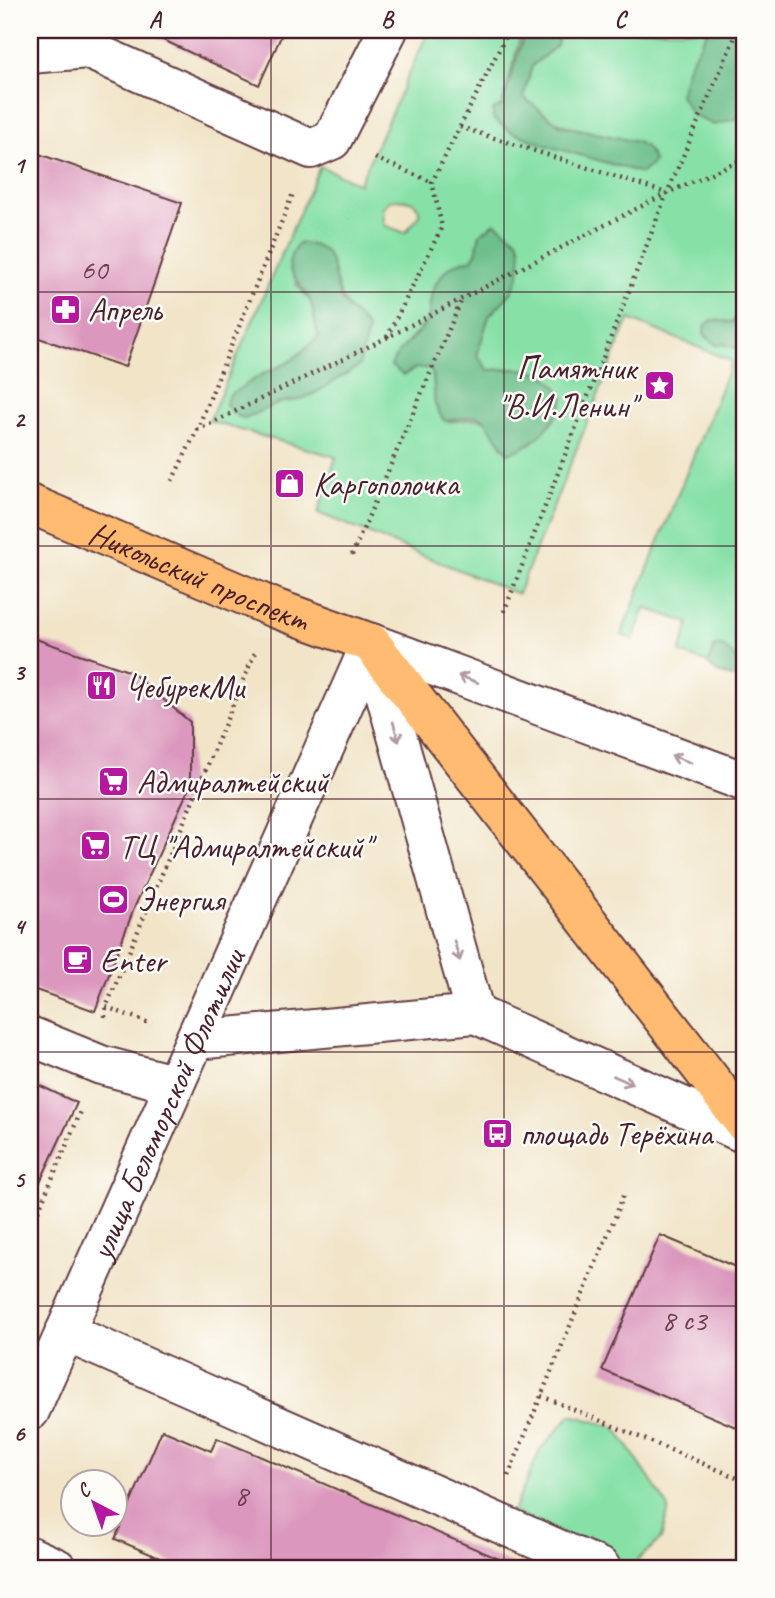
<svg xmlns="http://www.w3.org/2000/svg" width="775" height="1598" font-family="Caveat,sans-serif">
  <rect width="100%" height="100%" fill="#fdfcf7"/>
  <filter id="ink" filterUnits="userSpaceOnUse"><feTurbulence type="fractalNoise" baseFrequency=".0143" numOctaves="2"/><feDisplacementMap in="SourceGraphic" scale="14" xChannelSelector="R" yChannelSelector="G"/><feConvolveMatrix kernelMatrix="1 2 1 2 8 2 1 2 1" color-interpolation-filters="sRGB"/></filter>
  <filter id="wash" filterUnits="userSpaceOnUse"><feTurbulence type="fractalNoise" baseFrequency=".00686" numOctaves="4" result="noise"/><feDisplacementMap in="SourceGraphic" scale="28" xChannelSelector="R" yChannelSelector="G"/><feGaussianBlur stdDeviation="1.57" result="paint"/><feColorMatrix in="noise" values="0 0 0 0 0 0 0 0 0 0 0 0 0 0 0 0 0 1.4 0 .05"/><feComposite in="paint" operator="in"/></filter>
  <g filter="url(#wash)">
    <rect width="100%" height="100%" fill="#f1e4c7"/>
    <path fill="#87e1a7" stroke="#688069" stroke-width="2" fill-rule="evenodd" d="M 429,30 L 526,30 L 520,38 L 502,106 L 493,110 L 493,119 L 512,132 L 635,171 L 651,154 L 637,142 C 596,134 552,130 523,97 L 532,66 L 557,45 L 559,30 L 708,30 L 685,77 L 700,117 L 714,125 L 745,116 L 745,313 L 732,322 L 705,326 L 704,334 L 716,345 L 724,344 L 745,351 L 745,658 L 737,660 L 723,646 L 715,646 L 708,663 L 680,653 L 689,623 L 645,608 L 633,639 L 621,635 L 732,361 L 629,319 L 518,594 L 318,513 L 336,457 L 209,421 L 320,166 L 359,184 ZM 398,199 C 411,200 418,202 420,215 L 405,233 L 384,225 L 383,208 L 389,201 ZM 495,223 L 518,265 L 519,275 L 507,297 L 489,316 L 477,355 L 488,370 C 526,369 539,364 564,398 C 558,420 541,436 522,448 L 502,446 C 488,403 472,425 445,421 C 426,400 440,389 430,367 L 416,368 L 403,375 L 400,351 L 429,319 L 434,285 L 471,260 L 476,253 L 480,234 ZM 323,250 C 336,268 336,295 349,308 L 359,366 L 315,393 L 299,400 L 282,402 L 261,375 L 290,362 L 319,336 L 311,302 L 296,284 Z
      M 571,1415 L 615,1427 L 669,1508 L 661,1539 L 631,1566 L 513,1512 L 540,1450 Z"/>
    <path fill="#6dbf8c" stroke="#5c6f5c" stroke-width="2" d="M 559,30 L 557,45 L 532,66 L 523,97 L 560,125 L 637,142 L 646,147 L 654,162 L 642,173 L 635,171 L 545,145 L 512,132 L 493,119 L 493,110 L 502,106 L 525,31 Z
      M 708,30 L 745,30 L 745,116 L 714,125 L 692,115 L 680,95 L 687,68 Z
      M 495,223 L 518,240 L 521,248 L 519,275 L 512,292 L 489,316 L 477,355 L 488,370 C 523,370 543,362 564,398 C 557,422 533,448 508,453 L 483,418 L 476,416 L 445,421 C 426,400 440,388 430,368 L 416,368 L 403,375 L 391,366 C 398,346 419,337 428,319 C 430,314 429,309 430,303 C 432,282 449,260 471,260 L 476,253 L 480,234 Z
      M 299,243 C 343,245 328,277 343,302 C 350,313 362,318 368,330 L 359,366 L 315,393 L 299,400 L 282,402 L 245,418 L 237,416 L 226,405 L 228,396 L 261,375 L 290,362 L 319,337 C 315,325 314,314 311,303 C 304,281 274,273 299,243 Z
      M 745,313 L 745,351 L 724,344 L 716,345 L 704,334 L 705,326 L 712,320 L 732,322 Z
      M 715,646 L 723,646 L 737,660 L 745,658 L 745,681 C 729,674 717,678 708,663 Z"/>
    <g id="blocks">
      <path fill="#db97bd" d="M 142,30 L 284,30 L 259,85 Z
        M 30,151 L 182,203 L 125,367 L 30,335 Z
        M 30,637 L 131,672 L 190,722 L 190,786 L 135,906 L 95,1011 L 30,988 Z
        M 30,1081 L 77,1103 L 30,1203 Z
        M 660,1235 L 745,1271 L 745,1431 L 602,1370 Z
        M 162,1430 L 211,1451 L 217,1438 L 520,1568 L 183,1568 L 115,1539 Z"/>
    </g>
  </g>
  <g filter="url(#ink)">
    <use href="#blocks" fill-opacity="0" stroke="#633d42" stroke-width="2"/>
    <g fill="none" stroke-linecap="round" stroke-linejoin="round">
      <defs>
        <g id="minor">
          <path d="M 30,54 L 87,49 L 311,149 L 332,140 L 388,30"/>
          <path d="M 371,643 L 475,1014 L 745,1134"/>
          <path d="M 371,643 L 745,782"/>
          <path d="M 30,1036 L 101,1065 L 173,1084"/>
          <path d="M 195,1040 L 475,1014"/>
          <path d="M 65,1332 L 601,1568"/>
          <path id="s1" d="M 30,1411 L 371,643"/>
          <path d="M 30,1556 L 57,1568"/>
        </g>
        <g id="major">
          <path id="s2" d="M 30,504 L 274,608 L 371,643 L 745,1124"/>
        </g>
      </defs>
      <use href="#minor" stroke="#633d42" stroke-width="42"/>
      <use href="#major" stroke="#633d42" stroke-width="42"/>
      <path stroke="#633d42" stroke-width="4.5" stroke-dasharray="2 5" stroke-linecap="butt" d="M 460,127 L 666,193
        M 375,158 L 432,182
        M 387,337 L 442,227 L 432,182 L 509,30
        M 197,430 L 386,338 L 667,193 L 745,158
        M 172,481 L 197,430 L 294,191
        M 352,555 L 462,299
        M 504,612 L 667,193 L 738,30
        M 106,1007 L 152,1024
        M 105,1017 L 106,1007 L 256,650
        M 30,1230 L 82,1109
        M 541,1396 L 745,1481
        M 508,1476 L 624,1195"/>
      <use href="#minor" stroke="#fff" stroke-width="38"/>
      <use href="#major" stroke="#ffbb71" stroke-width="38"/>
    </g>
    <defs><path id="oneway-shaft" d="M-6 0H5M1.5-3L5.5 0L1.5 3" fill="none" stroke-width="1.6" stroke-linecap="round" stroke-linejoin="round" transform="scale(1.75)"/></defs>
    <g stroke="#ae9aa0">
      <use href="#oneway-shaft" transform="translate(468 679) rotate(-160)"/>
      <use href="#oneway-shaft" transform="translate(396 732) rotate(74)"/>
      <use href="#oneway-shaft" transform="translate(681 759) rotate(-160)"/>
      <use href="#oneway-shaft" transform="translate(457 951) rotate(74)"/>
      <use href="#oneway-shaft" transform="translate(623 1080) rotate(24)"/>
    </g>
  </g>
  <path fill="none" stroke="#4a1f2b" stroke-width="2" stroke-opacity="0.55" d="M 271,30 L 271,1568M 504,30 L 504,1568M 30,292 L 745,292M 30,546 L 745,546M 30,799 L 745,799M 30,1052 L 745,1052M 30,1306 L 745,1306"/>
  <defs>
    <symbol id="pharmacy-square" viewBox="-11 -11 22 22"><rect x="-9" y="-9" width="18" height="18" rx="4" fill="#b5179e" stroke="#fdfcf7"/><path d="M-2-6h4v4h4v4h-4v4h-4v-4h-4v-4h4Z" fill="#fff"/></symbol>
    <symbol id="sight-square" viewBox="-11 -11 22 22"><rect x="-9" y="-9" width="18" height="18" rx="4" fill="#b5179e" stroke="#fdfcf7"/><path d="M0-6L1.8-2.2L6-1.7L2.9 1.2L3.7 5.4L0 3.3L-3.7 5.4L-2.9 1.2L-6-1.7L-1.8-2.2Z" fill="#fff"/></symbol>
    <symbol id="shop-square" viewBox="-11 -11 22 22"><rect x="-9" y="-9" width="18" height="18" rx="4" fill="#b5179e" stroke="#fdfcf7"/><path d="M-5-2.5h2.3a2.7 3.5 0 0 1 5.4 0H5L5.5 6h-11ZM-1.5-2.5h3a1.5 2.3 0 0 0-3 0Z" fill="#fff"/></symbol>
    <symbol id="restaurant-square" viewBox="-11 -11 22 22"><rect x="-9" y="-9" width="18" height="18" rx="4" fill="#b5179e" stroke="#fdfcf7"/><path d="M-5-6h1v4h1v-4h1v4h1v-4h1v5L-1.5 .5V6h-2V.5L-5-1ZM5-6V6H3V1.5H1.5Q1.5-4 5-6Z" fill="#fff"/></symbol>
    <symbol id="supermarket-square" viewBox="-11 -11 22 22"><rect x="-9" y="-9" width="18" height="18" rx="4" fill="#b5179e" stroke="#fdfcf7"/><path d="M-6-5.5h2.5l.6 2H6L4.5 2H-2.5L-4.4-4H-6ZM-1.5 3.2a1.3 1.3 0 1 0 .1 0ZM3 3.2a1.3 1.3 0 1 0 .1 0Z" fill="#fff"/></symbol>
    <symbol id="stadium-square" viewBox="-11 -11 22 22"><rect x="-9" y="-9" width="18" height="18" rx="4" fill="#b5179e" stroke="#fdfcf7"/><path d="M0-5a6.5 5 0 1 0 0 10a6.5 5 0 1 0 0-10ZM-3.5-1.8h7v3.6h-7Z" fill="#fff"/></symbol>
    <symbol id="cafe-square" viewBox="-11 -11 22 22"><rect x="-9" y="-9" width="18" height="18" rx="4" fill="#b5179e" stroke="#fdfcf7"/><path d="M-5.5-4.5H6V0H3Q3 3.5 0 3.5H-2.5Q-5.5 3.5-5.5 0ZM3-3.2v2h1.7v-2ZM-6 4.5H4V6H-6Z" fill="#fff"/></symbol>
    <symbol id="bus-square" viewBox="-11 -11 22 22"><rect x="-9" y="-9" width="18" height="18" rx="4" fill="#b5179e" stroke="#fdfcf7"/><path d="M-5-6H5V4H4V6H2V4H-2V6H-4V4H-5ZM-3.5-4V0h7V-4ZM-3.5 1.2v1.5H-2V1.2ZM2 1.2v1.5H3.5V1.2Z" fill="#fff"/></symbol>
  </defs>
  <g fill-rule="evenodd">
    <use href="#pharmacy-square" x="48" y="292" width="35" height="35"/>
    <use href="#sight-square" x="642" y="368" width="35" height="35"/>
    <use href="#shop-square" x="272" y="466" width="35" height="35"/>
    <use href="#restaurant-square" x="84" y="668" width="35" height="35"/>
    <use href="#supermarket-square" x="96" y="764" width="35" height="35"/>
    <use href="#supermarket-square" x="78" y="828" width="35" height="35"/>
    <use href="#stadium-square" x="96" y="882" width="35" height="35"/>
    <use href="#cafe-square" x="60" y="942" width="35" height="35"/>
    <use href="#bus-square" x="480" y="1116" width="35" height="35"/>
  </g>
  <g text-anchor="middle" stroke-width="5" stroke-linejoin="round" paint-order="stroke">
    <g font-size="30" fill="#6e3d50">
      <text x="94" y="279">60</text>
      <text x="684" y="1330">8 с3</text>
      <text x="241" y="1505">8</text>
    </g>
    <g font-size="33" fill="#4a1f2b" stroke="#fdfcf7" text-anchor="start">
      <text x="88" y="321">Апрель</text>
      <text x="636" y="379" text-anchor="end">Памятник<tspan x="636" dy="38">"В.И.Ленин"</tspan></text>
      <text x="313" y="495">Каргополочка</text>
      <text x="125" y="698">ЧебурекМи</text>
      <text x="137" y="793">Адмиралтейский</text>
      <text x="119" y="858">ТЦ "Адмиралтейский"</text>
      <text x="137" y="911">Энергия</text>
      <text x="100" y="972">Enter</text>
      <text x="520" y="1145">площадь Терёхина</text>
    </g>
    <g font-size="33" fill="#4a1f2b" stroke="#fdfcf7">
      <text dy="12" stroke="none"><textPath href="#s2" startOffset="184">Никольский проспект</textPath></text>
      <text dy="12" stroke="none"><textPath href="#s1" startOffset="336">улица Беломорской Флотилии</textPath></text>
    </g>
  </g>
  <rect width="775" height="1598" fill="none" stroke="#fdfcf7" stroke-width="77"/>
  <g transform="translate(94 1503) rotate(319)"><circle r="33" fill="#fdfcf7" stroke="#b5a4a5" stroke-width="2"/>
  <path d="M0-5L12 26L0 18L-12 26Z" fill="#b5179e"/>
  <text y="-10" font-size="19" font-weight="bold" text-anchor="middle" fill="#4a1f2b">С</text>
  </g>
  <rect x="38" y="38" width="698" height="1522" fill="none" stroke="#4a1f2b" stroke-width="2.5"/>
  <g font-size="23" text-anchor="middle" font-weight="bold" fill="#4a1f2b">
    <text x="155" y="27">A</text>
    <text x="387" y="27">B</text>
    <text x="620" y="27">C</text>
    <text x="19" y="173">1</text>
    <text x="19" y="427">2</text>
    <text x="19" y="680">3</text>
    <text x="19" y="934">4</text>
    <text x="19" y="1187">5</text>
    <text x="19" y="1441">6</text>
  </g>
</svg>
